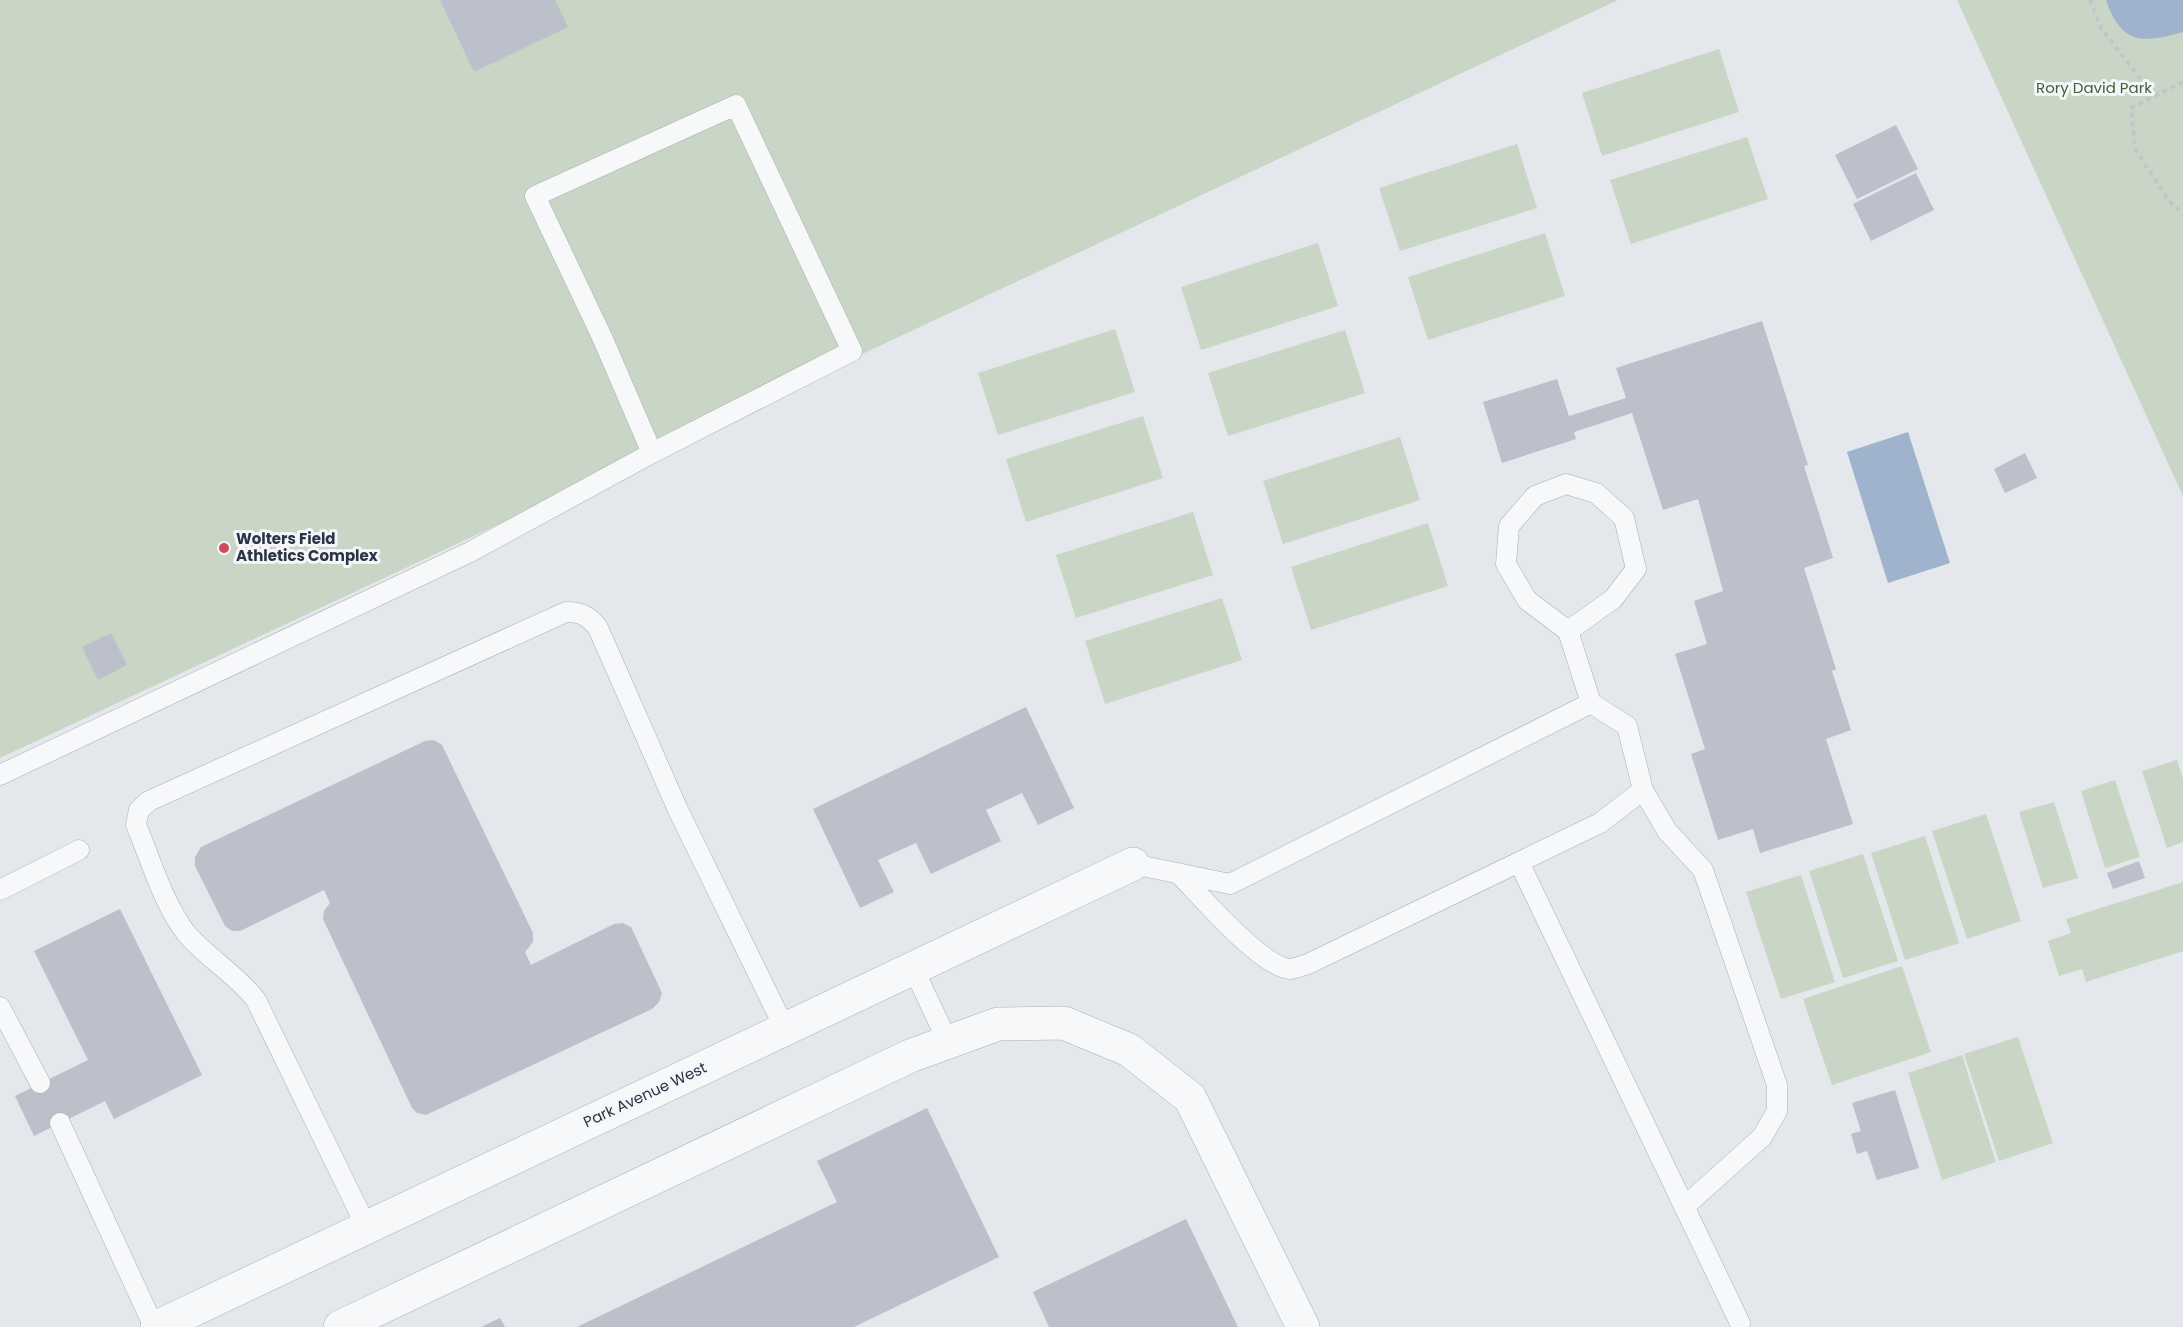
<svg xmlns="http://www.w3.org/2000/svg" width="2183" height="1327" font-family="Poppins,sans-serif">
  <rect width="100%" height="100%" fill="#e4e7ec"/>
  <path fill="#c9d6c5" d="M 0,0 L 1618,0 L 0,758 Z
    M 1957,0 L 2183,0 L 2183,496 Z
    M 1719,49 L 1739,112 L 1602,156 L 1582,93 Z
    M 1747,137 L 1768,199 L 1631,244 L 1610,180 Z
    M 1517,144 L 1537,208 L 1400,251 L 1379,188 Z
    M 1545,233 L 1565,296 L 1428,340 L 1408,277 Z
    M 1318,243 L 1338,306 L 1201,350 L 1181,287 Z
    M 1115,329 L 1135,392 L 998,435 L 978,373 Z
    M 1345,330 L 1365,393 L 1228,436 L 1208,373 Z
    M 1143,416 L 1163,478 L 1026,522 L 1006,459 Z
    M 1400,437 L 1420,500 L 1283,544 L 1263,481 Z
    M 1193,512 L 1213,575 L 1076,618 L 1056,555 Z
    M 1428,523 L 1448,586 L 1311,630 L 1291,567 Z
    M 1222,598 L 1242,660 L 1105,704 L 1085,641 Z
    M 2177,760 L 2183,779 L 2183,842 L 2167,848 L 2142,771 Z
    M 2115,780 L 2140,857 L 2105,868 L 2081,791 Z
    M 2054,802 L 2078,878 L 2043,888 L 2019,812 Z
    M 1986,814 L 2021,921 L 1967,939 L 1932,831 Z
    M 1925,836 L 1959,943 L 1905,960 L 1871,853 Z
    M 1863,854 L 1898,961 L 1843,978 L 1809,871 Z
    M 1801,875 L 1835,982 L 1781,999 L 1746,892 Z
    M 2183,882 L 2183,951 L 2086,982 L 2082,969 L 2059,976 L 2048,941 L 2071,933 L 2066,919 Z
    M 1902,966 L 1931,1052 L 1832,1085 L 1803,999 Z
    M 2018,1037 L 2053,1143 L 1999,1161 L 1964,1054 Z
    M 1962,1055 L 1996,1162 L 1942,1180 L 1908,1073 Z"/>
  <path fill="#9fb4cc" d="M 2106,0 L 2183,0 L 2183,32 C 2143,43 2122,46 2106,0 Z
    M 1908,432 L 1950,563 L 1888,583 L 1847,452 Z"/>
  <path fill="#bbc0ca" d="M 440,0 L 555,0 L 568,27 L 474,72 Z
    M 1896,125 L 1918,169 L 1857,199 L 1835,155 Z
    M 1916,173 L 1934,210 L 1871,241 L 1853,204 Z
    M 1762,321 L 1808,465 L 1804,466 L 1833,558 L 1804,568 L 1836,669 L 1832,671 L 1851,730 L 1826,739 L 1853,824 L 1760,853 L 1753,829 L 1718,840 L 1691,754 L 1705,749 L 1675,654 L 1707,644 L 1694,601 L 1723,591 L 1698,499 L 1663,510 L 1632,413 L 1574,432 L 1576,439 L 1502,463 L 1483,402 L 1557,379 L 1569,416 L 1626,398 L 1616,368 Z
    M 2025,453 L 2037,478 L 2005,493 L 1994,469 Z
    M 111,633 L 127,665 L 98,680 L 82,647 Z
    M 1026,707 L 1074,808 L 1038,825 L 1022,793 L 986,810 L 1001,841 L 931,874 L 916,843 L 878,860 L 894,892 L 860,908 L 813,809 Z
    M 434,740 L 442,745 L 533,933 L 533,942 L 525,952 L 531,965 L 614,924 L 623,923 L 631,927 L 662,993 L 659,1002 L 652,1009 L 426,1115 L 417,1113 L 412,1108 L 323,919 L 324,911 L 330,903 L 324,890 L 240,931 L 232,931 L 225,926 L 195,866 L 195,857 L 201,847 L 425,741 Z
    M 2139,861 L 2145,878 L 2113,889 L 2107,873 Z
    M 120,909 L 202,1075 L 114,1119 L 105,1101 L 34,1136 L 15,1096 L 88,1060 L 34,951 Z
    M 1895,1090 L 1919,1168 L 1877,1180 L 1867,1151 L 1857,1154 L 1851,1134 L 1861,1131 L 1852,1103 Z
    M 927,1108 L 999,1257 L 854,1327 L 577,1327 L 837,1202 L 817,1161 Z
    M 1186,1219 L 1238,1327 L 1049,1327 L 1033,1292 Z
    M 500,1318 L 505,1327 L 481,1327 Z"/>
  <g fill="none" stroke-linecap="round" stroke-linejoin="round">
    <defs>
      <path id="lane" d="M 1568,631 L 1613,599 L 1636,569 L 1624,518 L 1596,493 L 1566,484 L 1535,496 L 1509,526 L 1506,564 L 1527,600 L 1568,631 L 1591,703
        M 0,775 L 470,552 L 652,453 L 852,351 L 736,105 L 535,196 L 602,337 L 652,453
        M 1519,862 L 1740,1323
        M 1133,864 L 1230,884 L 1591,703 L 1627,726 L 1643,790 L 1667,831 L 1703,870 L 1777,1085 L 1777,1111 L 1762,1137 L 1684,1207
        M 1178,873 C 1200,895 1261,967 1290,969 C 1295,969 1303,965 1308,964 L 1600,823 L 1643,790
        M 0,890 L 79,850
        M 913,968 L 948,1042
        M 0,1007 L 40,1083
        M 60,1123 L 154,1327
        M 367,1228 L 256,1000 C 236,974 207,958 186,933 C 163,903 151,860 136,825 L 139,810 L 149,801 L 566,612 C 581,612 589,616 598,628 L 678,810 L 785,1029"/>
      <path id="street" d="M 157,1327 L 1133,864
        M 340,1327 L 910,1056 L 998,1024 L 1064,1023 L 1129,1050 L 1190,1098 L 1303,1327"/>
    </defs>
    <use href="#lane" stroke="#a9aeb7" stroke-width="21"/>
    <use href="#street" stroke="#a9aeb7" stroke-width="34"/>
    <path stroke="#c2c5cb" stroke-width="4" stroke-dasharray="4.5 4.5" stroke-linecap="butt" d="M 2090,0 L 2101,28 L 2154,96
      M 2183,82 L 2131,108 L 2135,149 L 2169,201 L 2183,214"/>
    <use href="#lane" stroke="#f7f8fa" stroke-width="20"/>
    <use href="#street" stroke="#f7f8fa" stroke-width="33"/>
  </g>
  <circle fill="#d1495b" stroke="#f4f6f9" stroke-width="2" cx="224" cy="548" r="6"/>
  <g text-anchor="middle" stroke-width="6" stroke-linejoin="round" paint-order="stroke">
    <g font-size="15" fill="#3f6138" stroke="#f4f6f9">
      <text x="2094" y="93">Rory David Park</text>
    </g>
    <g font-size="15" font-weight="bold" fill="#2b3445" stroke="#f4f6f9" text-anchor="start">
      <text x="236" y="544">Wolters Field<tspan x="236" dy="17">Athletics Complex</tspan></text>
    </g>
    <g font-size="15" fill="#2b3445" stroke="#f4f6f9">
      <text transform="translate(645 1095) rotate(-25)" y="5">Park Avenue West</text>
    </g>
  </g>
</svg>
